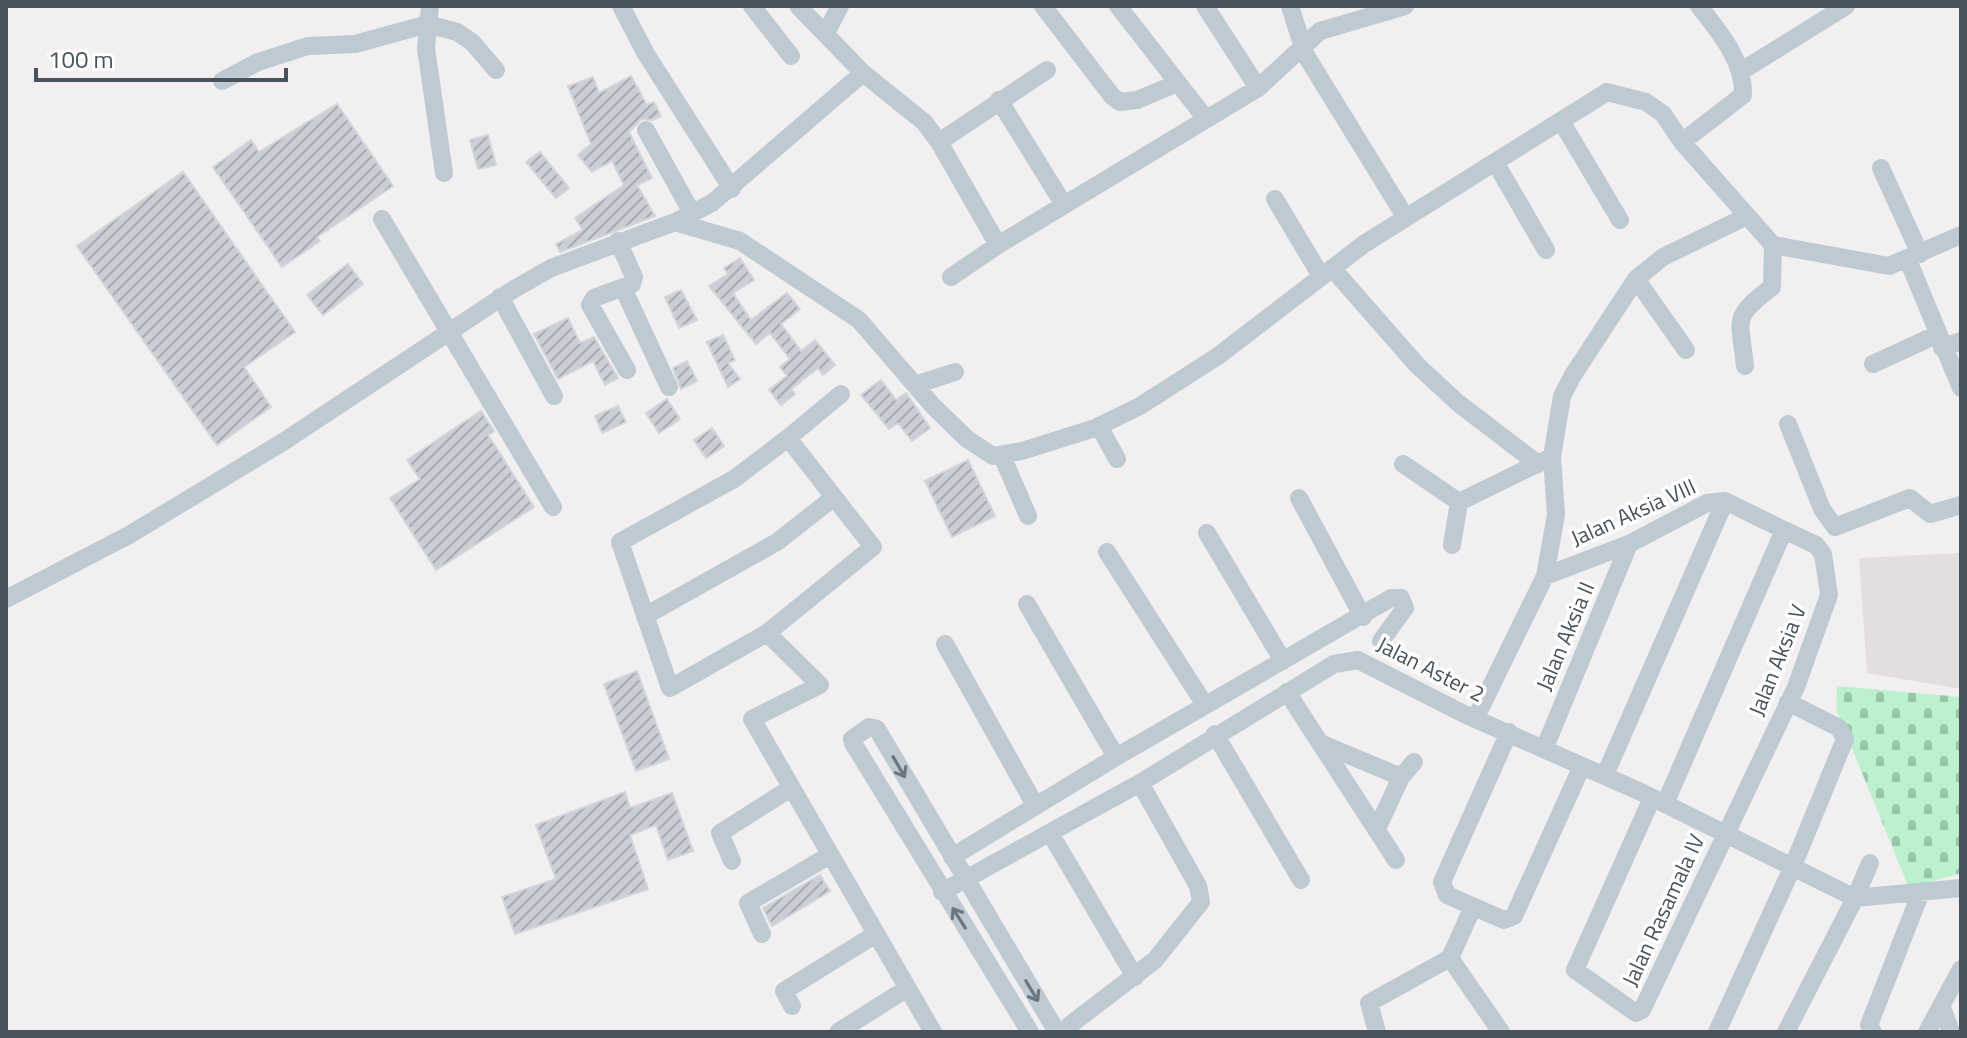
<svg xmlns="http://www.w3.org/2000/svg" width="1967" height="1038" font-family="'Titillium Web',sans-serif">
  <defs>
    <pattern id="cemetery-stones" width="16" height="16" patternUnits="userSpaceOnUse" patternTransform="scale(2)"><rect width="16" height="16" fill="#bbf1cd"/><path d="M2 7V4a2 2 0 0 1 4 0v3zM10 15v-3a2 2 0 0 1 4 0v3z" fill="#9ac6aa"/></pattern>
    <pattern id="building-hatch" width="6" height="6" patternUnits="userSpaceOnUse" patternTransform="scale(2)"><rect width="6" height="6" fill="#cbced4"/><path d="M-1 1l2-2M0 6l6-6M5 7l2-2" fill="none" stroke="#a7aaaf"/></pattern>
  </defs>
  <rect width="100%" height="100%" fill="#f1efef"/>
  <path fill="#e3dfe1" d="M 1961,553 L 1961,689 L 1867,673 L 1859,558 Z"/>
  <path fill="url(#cemetery-stones)" d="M 1837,686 L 1961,697 L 1961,873 L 1909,888 L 1836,709 Z"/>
  <path fill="url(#building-hatch)" stroke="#d2d5db" stroke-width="2" d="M 631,76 L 647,105 L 654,102 L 661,116 L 653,120 L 641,119 L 629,132 L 652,178 L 637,185 L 655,216 L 560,252 L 556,244 L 583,230 L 575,218 L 624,185 L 612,161 L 592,172 L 578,155 L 591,144 L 568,86 L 593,77 L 599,93 Z
    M 337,104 L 393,186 L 317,237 L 320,241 L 282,267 L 213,167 L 251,140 L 259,152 Z
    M 488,135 L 496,165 L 478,169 L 470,140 Z
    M 540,152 L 569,188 L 556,198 L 526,162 Z
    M 183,172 L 295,332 L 244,367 L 271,407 L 217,445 L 77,246 Z
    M 740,258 L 754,280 L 733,293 L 751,320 L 787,293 L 800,309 L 781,324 L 801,351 L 815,340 L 835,365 L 823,375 L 818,368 L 791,389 L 795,394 L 781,405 L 769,390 L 787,376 L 780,367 L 790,359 L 770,333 L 756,344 L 709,286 L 728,274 L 724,268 Z
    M 348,264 L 363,284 L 323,315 L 307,295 Z
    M 681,290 L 697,320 L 679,328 L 665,297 Z
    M 568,318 L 580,343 L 594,337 L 618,378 L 605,385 L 593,361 L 558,379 L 534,334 Z
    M 723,335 L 735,360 L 728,363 L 740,379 L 728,387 L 707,342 Z
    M 687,361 L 697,381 L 681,389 L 673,368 Z
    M 881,380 L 896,400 L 906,393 L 930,428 L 912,441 L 898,423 L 889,429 L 861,395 Z
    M 667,399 L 680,419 L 659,433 L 646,413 Z
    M 618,406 L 626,422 L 602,433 L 595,416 Z
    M 481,411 L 494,431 L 488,435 L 534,507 L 436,570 L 390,498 L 420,479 L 407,460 Z
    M 712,428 L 724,446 L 706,458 L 694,440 Z
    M 968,460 L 995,516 L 952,537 L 925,481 Z
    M 637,671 L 669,759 L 636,771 L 604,684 Z
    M 625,792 L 630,808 L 672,793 L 693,851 L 668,860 L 656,825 L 630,835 L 648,889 L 515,934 L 502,897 L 556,879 L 536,825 Z
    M 820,875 L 830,891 L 772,926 L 763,908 Z"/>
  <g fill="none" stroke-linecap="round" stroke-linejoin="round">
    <path stroke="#becad2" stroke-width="18" d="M 430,6 L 426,48 L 444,173
      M 621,6 L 646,54 L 732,189
      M 752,6 L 791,56
      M 1043,6 L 1112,96 L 1120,102 L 1137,100 L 1178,83
      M 1118,6 L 1206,119
      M 1205,6 L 1258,88
      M 1290,6 L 1305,54 L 1406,218
      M 826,33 L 840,6
      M 1740,72 L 1846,6
      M 863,73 L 924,122 L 939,142 L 998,245
      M 222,81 L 258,62 L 308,46 L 355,44 L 428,24 L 457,32 L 472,42 L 496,70
      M 999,100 L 1064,205
      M 1561,121 L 1620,220
      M 646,130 L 692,213
      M 939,142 L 1047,70
      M 1682,142 L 1743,95 C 1744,60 1719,32 1699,6
      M 1495,162 L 1546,250
      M 1881,168 L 1920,254
      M 1275,199 L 1321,276
      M 382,219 L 553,507
      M 675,222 L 740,241 L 859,320 L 933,406 L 967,439 L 993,456 L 1022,451 L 1095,428 L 1140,406 L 1218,356 L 1364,244 L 1607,92 L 1646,102 L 1663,114 L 1682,142 L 1773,245 L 1889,266 L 1961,235
      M 618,241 L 634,277 L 632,284 L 594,298 L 590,305 L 627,370
      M 1908,260 L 1961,388
      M 1332,268 L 1417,365 L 1458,403 L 1538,464
      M 951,277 L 998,245 L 1258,88 L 1320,31 L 1405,6
      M 1636,279 L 1686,350
      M 623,288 L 669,387
      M 500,297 L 554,396
      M 1942,348 L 1961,341
      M 1873,364 L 1936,335
      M 1745,366 C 1740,318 1731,318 1772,287 L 1773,245
      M 915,385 L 955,372
      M 1788,424 L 1822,509 L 1835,527 L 1910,498 L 1930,514 L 1961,505
      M 1099,426 L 1117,459
      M 788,438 L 873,547 L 767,633 L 670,688 L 620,542 L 734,479 Z
      M 788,438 L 841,394
      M 1002,456 L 1028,516
      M 1403,464 L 1459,502
      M 1299,498 L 1363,617
      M 1207,533 L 1283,661
      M 1452,545 L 1459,502 L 1547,459
      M 1107,552 L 1205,705
      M 1545,576 L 1629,544 L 1707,503 L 1725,501 L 1784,530
      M 6,599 L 129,535 L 283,442 L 511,291 L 551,268 L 675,222 L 712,203 L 863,73 L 798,6
      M 1027,604 L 1116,757
      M 645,616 L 777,542 L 833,498
      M 767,633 L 820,685 L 752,719 L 933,1032
      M 945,644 L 1035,805
      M 1287,692 L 1396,860
      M 1475,719 L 1545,576 L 1556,515 L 1552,457 L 1562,396 L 1573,375 L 1636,279 L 1663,257 L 1747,216
      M 1509,732 L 1442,882 L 1447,895 L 1504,920 L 1514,916 L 1582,766
      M 1215,734 L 1301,880
      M 1320,743 L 1401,777
      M 1545,747 L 1629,544
      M 1605,775 L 1725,501
      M 1652,798 L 1575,970 L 1636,1013 L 1642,1010 L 1796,687 L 1829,595 L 1823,554 L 1816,545 L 1784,530 L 1665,804
      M 1377,829 L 1401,777 L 1414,762
      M 1050,833 L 1135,977
      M 952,857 L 1116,757 L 1391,598 L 1401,598 L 1405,608 L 1381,641
      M 732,861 L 720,833 L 791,788
      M 942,892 L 1140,783 L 1334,664 L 1358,660 L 1464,714 L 1641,792 L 1855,898 L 1961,888
      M 762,934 L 748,903 L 830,855
      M 1450,958 L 1501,1032
      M 792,1006 L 784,991 L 876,934
      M 1942,1007 L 1951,1032
      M 838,1032 L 906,989
      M 1030,1032 L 853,743 L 852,739 L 869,727 L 877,729 L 1057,1032
      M 1068,1032 L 1070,1025 L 1155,960 L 1201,902 L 1198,886 L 1140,783
      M 1377,1032 L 1369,1003 L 1450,958 L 1472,909
      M 1717,1032 L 1793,866 L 1845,739 L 1839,728 L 1788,702
      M 1786,1032 L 1855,898 L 1870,863
      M 1873,1032 L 1869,1025 L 1921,892
      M 1927,1032 L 1961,969"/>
  </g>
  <defs><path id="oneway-shaft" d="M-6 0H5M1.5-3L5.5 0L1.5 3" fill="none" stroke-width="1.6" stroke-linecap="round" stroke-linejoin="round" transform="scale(2)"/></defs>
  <g stroke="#6a7780">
    <use href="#oneway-shaft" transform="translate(899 767) rotate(60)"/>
    <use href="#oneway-shaft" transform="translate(959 918) rotate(-122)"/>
    <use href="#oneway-shaft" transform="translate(1032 991) rotate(59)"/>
  </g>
  <g text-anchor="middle" stroke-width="7" stroke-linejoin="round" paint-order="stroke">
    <g font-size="22" fill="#46535d" stroke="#fff">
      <text transform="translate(1633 512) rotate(-24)" y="8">Jalan Aksia VIII</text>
      <text transform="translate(1565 636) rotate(-67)" y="8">Jalan Aksia II</text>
      <text transform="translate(1777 660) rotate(-68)" y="8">Jalan Aksia V</text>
      <text transform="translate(1431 669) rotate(27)" y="8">Jalan Aster 2</text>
      <text transform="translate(1663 910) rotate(-65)" y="8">Jalan Rasamala IV</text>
    </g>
  </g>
  <rect width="1967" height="1038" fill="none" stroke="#46535d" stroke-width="16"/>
  <path d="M36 68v12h250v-12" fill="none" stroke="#46535d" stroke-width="4"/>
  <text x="48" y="68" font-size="24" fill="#46535d" stroke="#ffffff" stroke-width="6" paint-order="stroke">100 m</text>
</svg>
